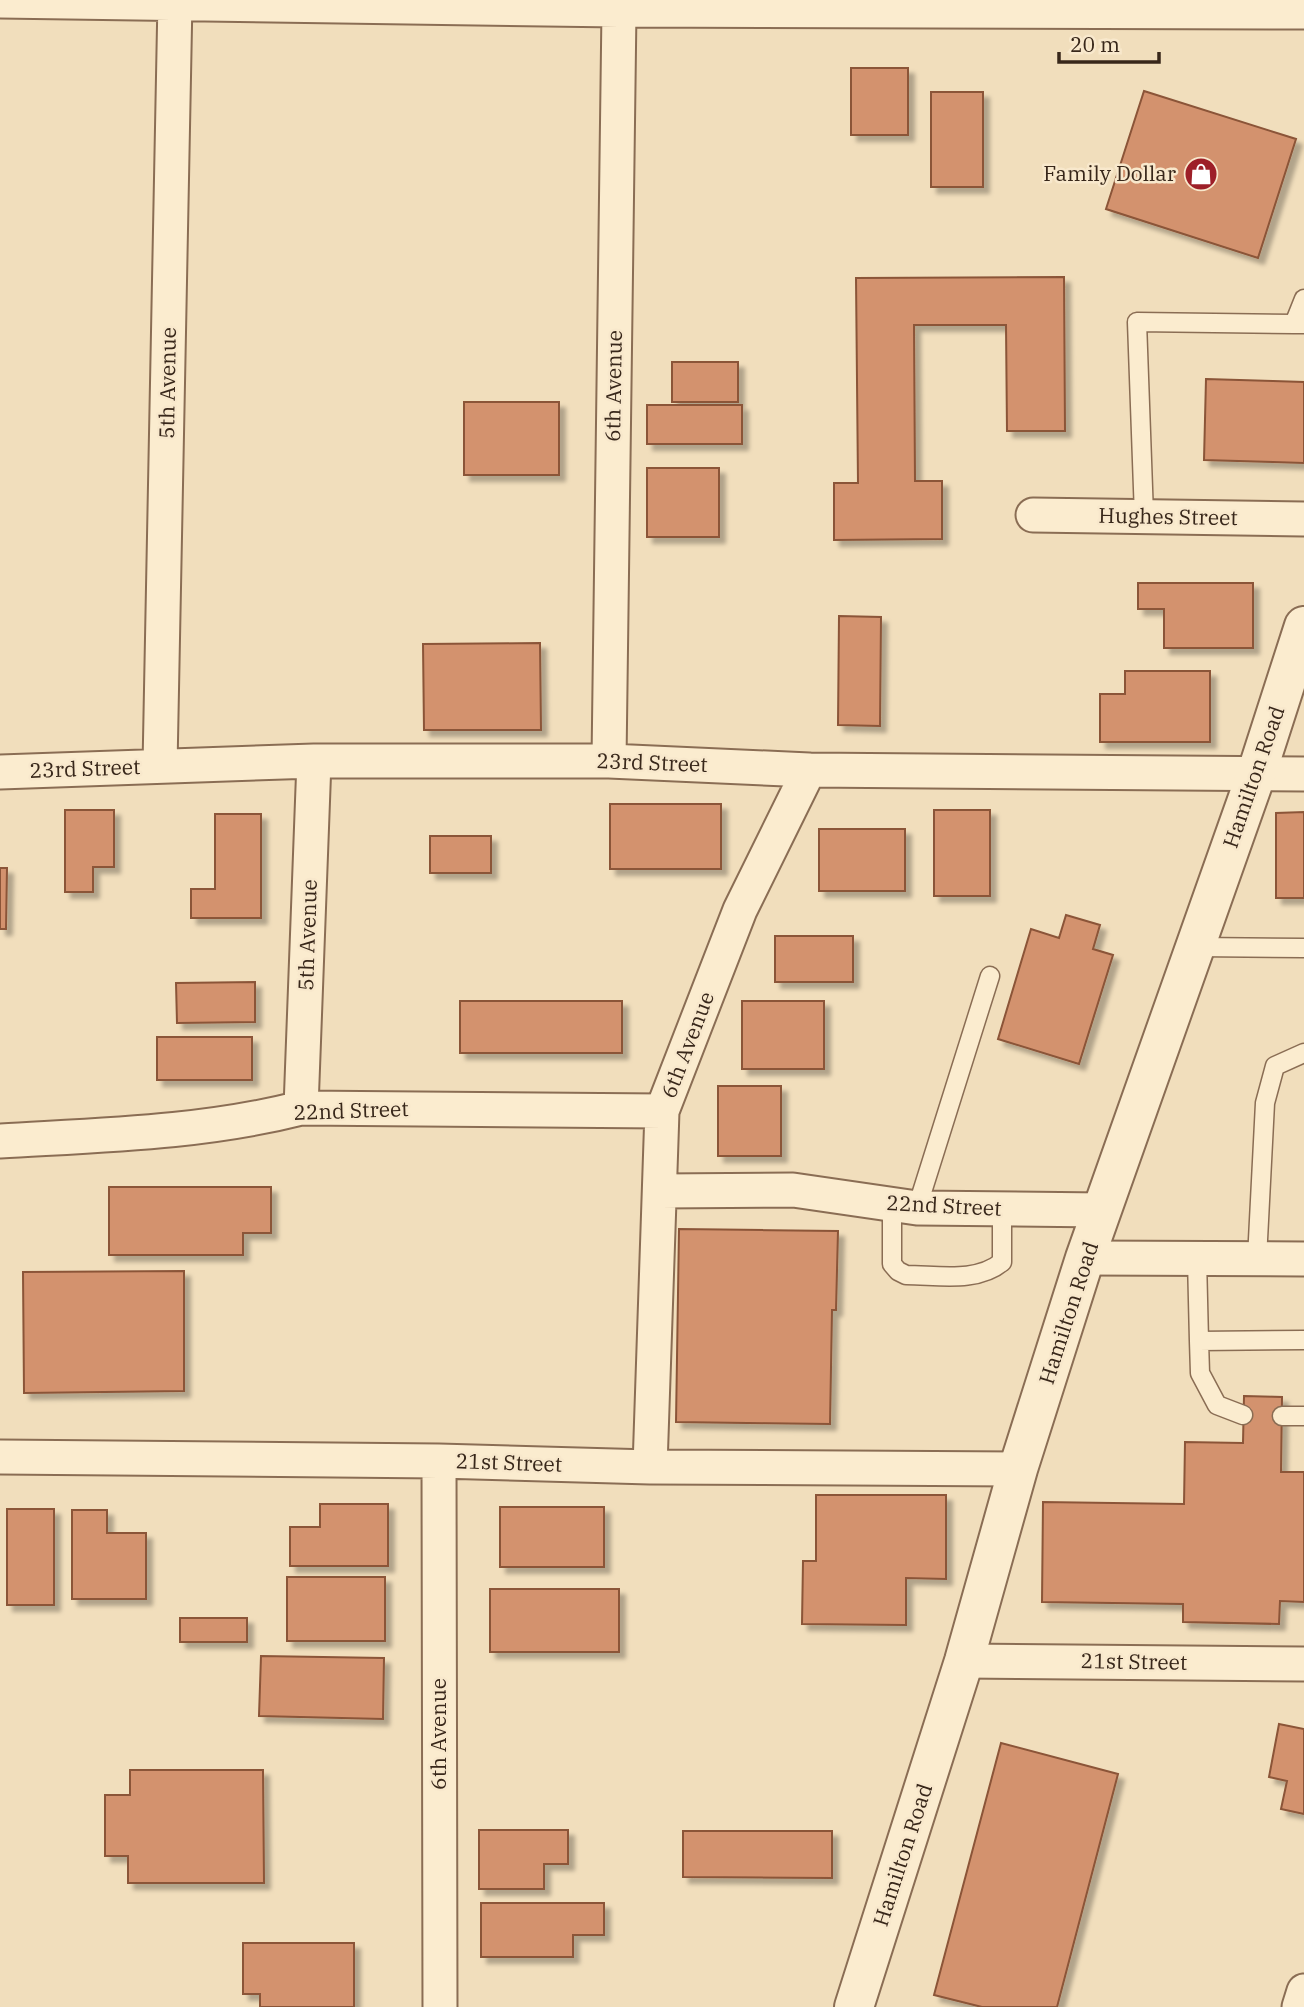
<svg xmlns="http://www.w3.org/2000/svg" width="1304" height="2007" font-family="'IBM Plex Serif',serif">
  <defs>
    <filter id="shadow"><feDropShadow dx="6" dy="6" stdDeviation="2" flood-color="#0004"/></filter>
  </defs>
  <rect width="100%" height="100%" fill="#f1debc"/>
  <path fill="#d3926e" stroke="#8b5438" stroke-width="2" filter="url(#shadow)" d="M 851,68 L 908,68 L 908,135 L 851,135 Z
    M 1144,91 L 1296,139 L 1258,258 L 1106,209 Z
    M 931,92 L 983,92 L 983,187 L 931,187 Z
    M 1064,277 L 1065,431 L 1007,431 L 1006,325 L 914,325 L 915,481 L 942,481 L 942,539 L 834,540 L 834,483 L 858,483 L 856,278 Z
    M 672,362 L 738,362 L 738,402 L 672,402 Z
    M 1206,379 L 1304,382 L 1304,463 L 1204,460 Z
    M 464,402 L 559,402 L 559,475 L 464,475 Z
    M 647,405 L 742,405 L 742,444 L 647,444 Z
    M 647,468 L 719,468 L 719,537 L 647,537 Z
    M 1138,583 L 1253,583 L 1253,648 L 1164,648 L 1164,609 L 1138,609 Z
    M 839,616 L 881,617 L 880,726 L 838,725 Z
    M 540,643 L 541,730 L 424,730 L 423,644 Z
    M 1125,671 L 1210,671 L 1210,742 L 1100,742 L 1100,694 L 1125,694 Z
    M 610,804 L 721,804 L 721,869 L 610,869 Z
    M 65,810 L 114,810 L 114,867 L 93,867 L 93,892 L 65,892 Z
    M 934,810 L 990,810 L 990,896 L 934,896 Z
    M 1304,812 L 1304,898 L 1276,898 L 1276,813 Z
    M 215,814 L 261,814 L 261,918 L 191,918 L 191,889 L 215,889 Z
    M 819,829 L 905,829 L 905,891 L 819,891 Z
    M 430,836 L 491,836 L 491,873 L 430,873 Z
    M 0,868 L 7,868 L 6,929 L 0,929 Z
    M 1066,915 L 1100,925 L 1093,949 L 1113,955 L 1079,1064 L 998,1039 L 1031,929 L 1059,938 Z
    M 775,936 L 853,936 L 853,982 L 775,982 Z
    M 255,982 L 255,1022 L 177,1023 L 176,983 Z
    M 460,1001 L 622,1001 L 622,1053 L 460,1053 Z
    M 742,1001 L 824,1001 L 824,1069 L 742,1069 Z
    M 157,1037 L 252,1037 L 252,1080 L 157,1080 Z
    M 718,1086 L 781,1086 L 781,1156 L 718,1156 Z
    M 109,1187 L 271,1187 L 271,1233 L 243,1233 L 243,1255 L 109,1255 Z
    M 679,1229 L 838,1231 L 836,1310 L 832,1310 L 830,1424 L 676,1422 Z
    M 184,1271 L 184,1391 L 24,1393 L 23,1272 Z
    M 1244,1396 L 1282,1397 L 1281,1472 L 1304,1472 L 1304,1602 L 1280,1601 L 1279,1624 L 1183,1622 L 1183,1604 L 1042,1602 L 1043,1502 L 1184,1504 L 1185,1442 L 1243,1443 Z
    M 816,1495 L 946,1495 L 946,1579 L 906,1578 L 906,1625 L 802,1624 L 803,1561 L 816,1561 Z
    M 320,1504 L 388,1504 L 388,1566 L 290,1566 L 290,1527 L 320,1527 Z
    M 500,1507 L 604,1507 L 604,1567 L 500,1567 Z
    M 7,1509 L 54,1509 L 54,1605 L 7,1605 Z
    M 72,1510 L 107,1510 L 107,1533 L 146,1533 L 146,1599 L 72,1599 Z
    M 287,1577 L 385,1577 L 385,1641 L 287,1641 Z
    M 490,1589 L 619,1589 L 619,1652 L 490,1652 Z
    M 180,1618 L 247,1618 L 247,1642 L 180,1642 Z
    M 261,1656 L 384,1658 L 383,1719 L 259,1716 Z
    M 1279,1724 L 1304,1729 L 1304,1814 L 1281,1809 L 1287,1781 L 1269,1777 Z
    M 1001,1743 L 1118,1774 L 1057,2007 L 982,2007 L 934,1995 Z
    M 130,1770 L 263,1770 L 264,1883 L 128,1883 L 128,1856 L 105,1856 L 105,1795 L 130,1795 Z
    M 479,1830 L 568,1830 L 568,1864 L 544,1864 L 544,1889 L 479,1889 Z
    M 683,1831 L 832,1831 L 832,1878 L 683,1877 Z
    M 481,1903 L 604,1903 L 604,1935 L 573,1935 L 573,1957 L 481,1957 Z
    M 243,1943 L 354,1943 L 354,2007 L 260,2007 L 260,1994 L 243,1994 Z"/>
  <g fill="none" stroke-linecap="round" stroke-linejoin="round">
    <defs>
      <path id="service" d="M 1304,299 L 1294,324 L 1304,324
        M 1144,516 L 1137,322 L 1294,324
        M 1196,947 L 1304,948
        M 892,1205 L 892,1264 L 898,1271 L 906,1275 C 938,1275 977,1283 1002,1262 L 1002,1209
        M 917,1208 L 990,976
        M 1197,1259 L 1199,1341 L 1304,1340
        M 1257,1259 L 1265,1103 L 1275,1066 L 1304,1053
        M 1199,1341 L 1200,1373 L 1217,1405 L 1243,1415
        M 1282,1416 L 1304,1416"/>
      <path id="minor" d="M 0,1 L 619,10 L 1304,12
        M 1033,515 L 1304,519
        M 609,761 L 619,10
        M 160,766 L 175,0
        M 0,772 L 314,761 L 609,761 L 809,770 L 1304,774
        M 301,1108 L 314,761
        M 0,1141 C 101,1135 203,1133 301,1108 L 662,1111
        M 660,1191 L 793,1190 L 917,1208 L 1103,1210
        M 1085,1258 L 1304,1259
        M 0,1457 L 439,1461 L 650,1467 L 1018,1469
        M 439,1461 L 440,2007
        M 650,1467 L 662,1111 L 740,910 L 809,770
        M 964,1661 L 1304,1664
        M 1299,2007 L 1304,1991"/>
      <path id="tertiary" d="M 854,2007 L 964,1661 L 1018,1469 L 1085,1258 L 1256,775 L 1304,626"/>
    </defs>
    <use href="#service" stroke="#8a6d54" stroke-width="21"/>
    <use href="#minor" stroke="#8a6d54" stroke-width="37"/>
    <use href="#tertiary" stroke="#8a6d54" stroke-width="42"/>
    <use href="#service" stroke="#fbeccf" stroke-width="18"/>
    <use href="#minor" stroke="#fbeccf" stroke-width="33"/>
    <use href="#tertiary" stroke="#fbeccf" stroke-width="38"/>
  </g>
  <defs>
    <symbol id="shop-disc" viewBox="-11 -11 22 22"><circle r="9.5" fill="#9d1f28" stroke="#f8e8cc"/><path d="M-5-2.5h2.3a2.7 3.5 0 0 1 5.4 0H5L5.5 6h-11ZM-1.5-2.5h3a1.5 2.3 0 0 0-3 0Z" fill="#fff"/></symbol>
  </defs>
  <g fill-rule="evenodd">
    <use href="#shop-disc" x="1182" y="155" width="38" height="38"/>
  </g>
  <g text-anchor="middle" stroke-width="5" stroke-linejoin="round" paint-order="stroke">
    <g font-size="21" fill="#38271a" stroke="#f8e8cc" text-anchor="end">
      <text x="1176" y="181">Family Dollar</text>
    </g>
    <g font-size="21" fill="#38271a" stroke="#f8e8cc">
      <text transform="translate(168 383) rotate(-89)" y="7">5th Avenue</text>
      <text transform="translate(614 386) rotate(-89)" y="7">6th Avenue</text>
      <text transform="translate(1168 517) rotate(1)" y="7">Hughes Street</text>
      <text transform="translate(652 763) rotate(2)" y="7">23rd Street</text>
      <text transform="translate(85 769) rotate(-2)" y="7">23rd Street</text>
      <text transform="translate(1254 777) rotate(-71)" y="7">Hamilton Road</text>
      <text transform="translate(308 935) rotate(-88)" y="7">5th Avenue</text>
      <text transform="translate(688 1045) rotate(-69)" y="7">6th Avenue</text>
      <text transform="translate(351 1111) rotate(-2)" y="7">22nd Street</text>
      <text transform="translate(944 1206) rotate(3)" y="7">22nd Street</text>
      <text transform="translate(1069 1313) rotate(-72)" y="7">Hamilton Road</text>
      <text transform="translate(509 1463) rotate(2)" y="7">21st Street</text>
      <text transform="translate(1134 1662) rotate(1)" y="7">21st Street</text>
      <text transform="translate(439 1734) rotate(-90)" y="7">6th Avenue</text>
      <text transform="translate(903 1855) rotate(-72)" y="7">Hamilton Road</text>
    </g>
  </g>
  <path d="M1059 52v10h100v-10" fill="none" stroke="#38271a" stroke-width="3.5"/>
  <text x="1070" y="52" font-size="21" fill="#38271a" stroke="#f8e8cc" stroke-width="5" paint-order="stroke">20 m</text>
</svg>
